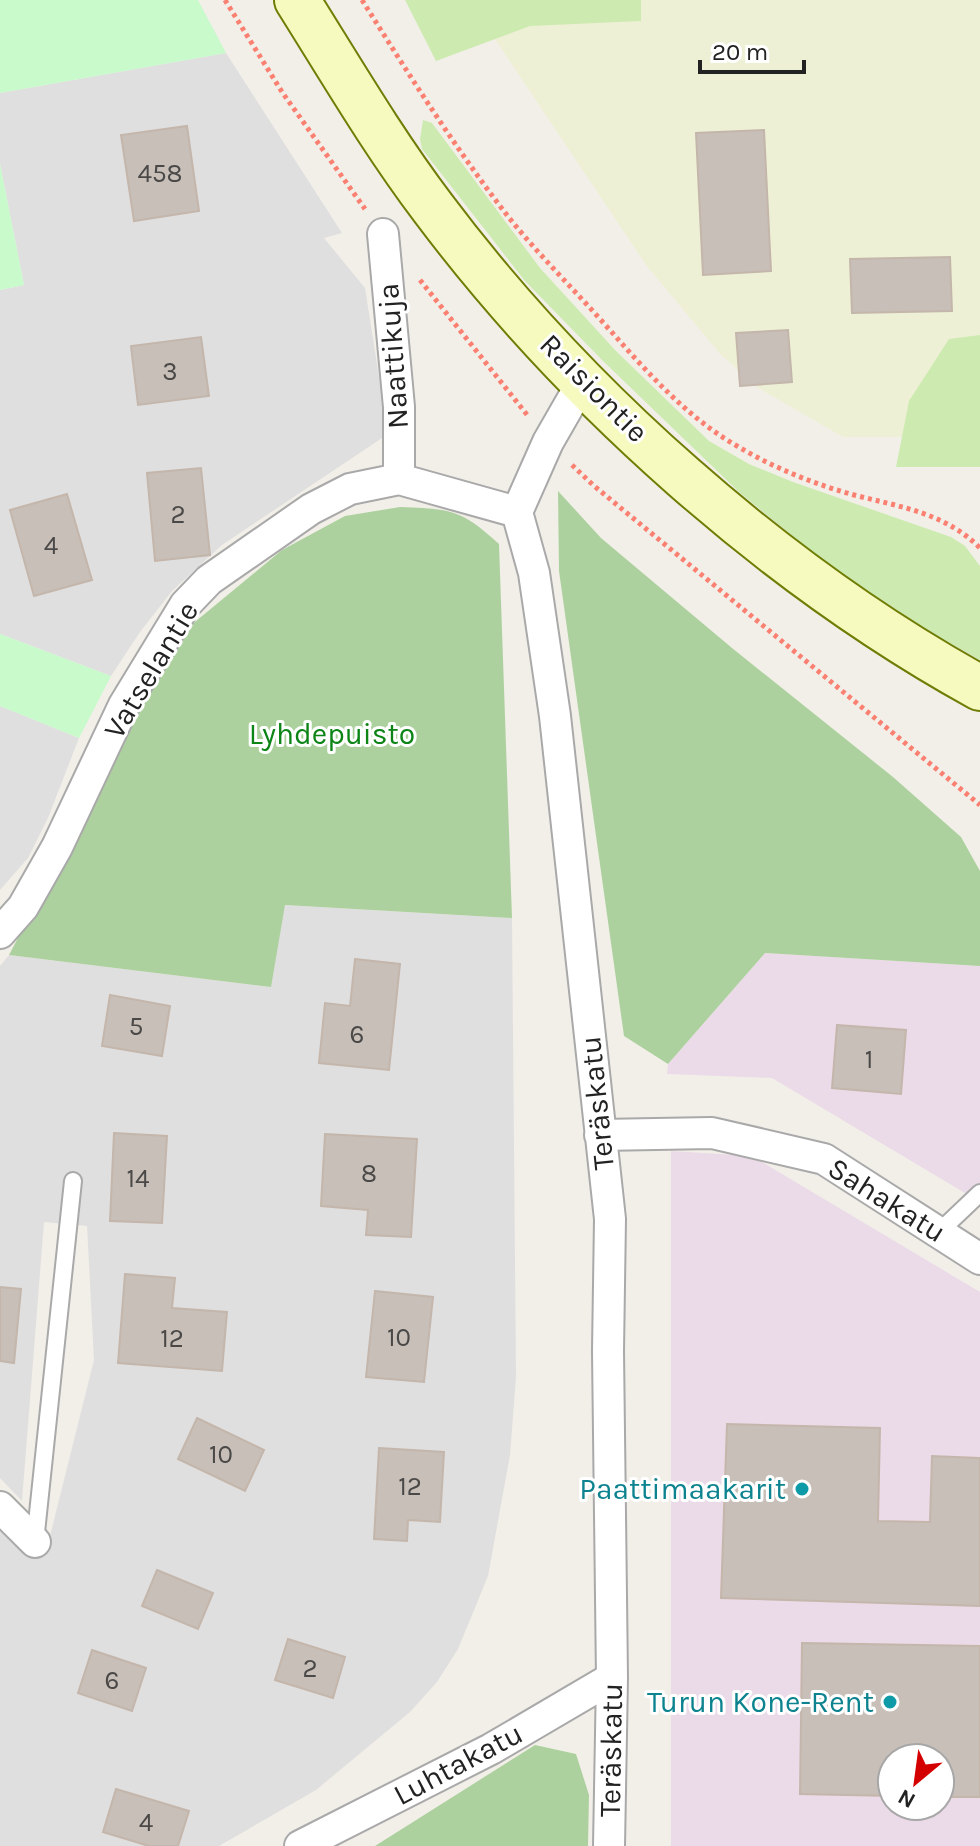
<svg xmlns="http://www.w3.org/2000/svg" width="980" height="1846" font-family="Karla,sans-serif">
  <rect width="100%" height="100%" fill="#f2efe9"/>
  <path fill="#e0dfdf" d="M 226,53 L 342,233 L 324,238 L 365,288 L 388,434 L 222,545 L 172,591 L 140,632 L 111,676 L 0,634 L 0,290 L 24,285 L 0,164 L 0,93 Z
    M 0,706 L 79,738 L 48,818 L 28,858 L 0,890 Z
    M 284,905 L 512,918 L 516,1377 L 510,1455 L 488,1576 L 458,1649 L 437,1682 L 410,1712 L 316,1790 L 219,1846 L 0,1846 L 0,1516 L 47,1548 L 94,1360 L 87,1226 L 44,1222 L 22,1501 L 0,1478 L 0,966 L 9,955 L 270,987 Z"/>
  <path fill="#ebdbe8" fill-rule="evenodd" d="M 765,953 L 980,966 L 980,1202 L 772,1078 L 667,1074 L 668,1064 Z
    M 671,1151 L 752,1156 L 980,1292 L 980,1846 L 671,1846 ZM 892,1758 L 940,1758 L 940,1806 L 892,1806 Z"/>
  <path fill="#eef0d5" d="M 469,0 L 980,0 L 980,453 L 915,437 L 843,437 L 760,389 L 721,355 L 646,265 Z"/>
  <path fill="#cdebb0" d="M 405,0 L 641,0 L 641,21 L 530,26 L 436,61 Z
    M 423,120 L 432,123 L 540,268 L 616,351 L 709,441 L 749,464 L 793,482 L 951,537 L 965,546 L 980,566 L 980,660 L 927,630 L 825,563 L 739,492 L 603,361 L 525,281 L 422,149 L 420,139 Z
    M 980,335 L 980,467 L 896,467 L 909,401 L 949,339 Z"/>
  <path fill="#add19e" d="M 558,491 L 601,538 L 732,648 L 893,777 L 961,837 L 980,871 L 980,966 L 765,953 L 668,1064 L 624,1036 L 559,571 Z
    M 400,507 C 450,509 461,509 499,544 L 512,918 L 285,905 L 271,987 L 9,955 L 147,692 L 190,626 L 282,550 L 345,516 Z
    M 535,1745 L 576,1754 L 589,1795 L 588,1846 L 375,1846 Z"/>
  <path fill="#c8facc" d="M 0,0 L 198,0 L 226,53 L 0,93 Z
    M 0,164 L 24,285 L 0,290 Z
    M 0,634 L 111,676 L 79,738 L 0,706 Z"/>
  <path fill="#c7bfb8" stroke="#c4b6ab" stroke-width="2" d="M 187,126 L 199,211 L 134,221 L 121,135 Z
    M 764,130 L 771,271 L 703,275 L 696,133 Z
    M 950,257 L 952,311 L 852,313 L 850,259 Z
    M 788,330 L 792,382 L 740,386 L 736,333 Z
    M 201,337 L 209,396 L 138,405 L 131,346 Z
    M 201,468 L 210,555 L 155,561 L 147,473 Z
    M 67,494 L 92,580 L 34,596 L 10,510 Z
    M 355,959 L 400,964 L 389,1070 L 319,1063 L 325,1003 L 350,1006 Z
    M 110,995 L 170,1006 L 162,1056 L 102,1046 Z
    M 837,1025 L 906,1030 L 901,1094 L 832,1088 Z
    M 114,1133 L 167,1136 L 162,1223 L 110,1221 Z
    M 325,1134 L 417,1139 L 411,1237 L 366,1235 L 368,1210 L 321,1206 Z
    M 125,1274 L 175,1278 L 172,1308 L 227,1312 L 222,1371 L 118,1363 Z
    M 0,1287 L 21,1289 L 14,1363 L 0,1361 Z
    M 375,1291 L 433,1297 L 424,1382 L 366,1377 Z
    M 197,1418 L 264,1450 L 245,1491 L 178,1459 Z
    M 727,1424 L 880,1428 L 878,1521 L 930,1522 L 932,1456 L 980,1458 L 980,1606 L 721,1598 Z
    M 379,1448 L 444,1452 L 440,1522 L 408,1520 L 407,1541 L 374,1539 Z
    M 157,1570 L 213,1593 L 198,1629 L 142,1606 Z
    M 288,1639 L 345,1657 L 333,1698 L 275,1680 Z
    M 802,1643 L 980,1646 L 980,1797 L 940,1797 L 940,1758 L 892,1758 L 892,1796 L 800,1794 Z
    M 92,1650 L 146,1668 L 132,1711 L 78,1693 Z
    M 116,1789 L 189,1811 L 178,1846 L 149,1846 L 103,1832 Z"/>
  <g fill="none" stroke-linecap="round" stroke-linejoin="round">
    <defs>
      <path id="service" d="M 940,1231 L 980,1193
        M 35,1542 L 73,1181"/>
      <path id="minor" d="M 383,234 L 399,407 L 399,479
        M 583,381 L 548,442 L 517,512 L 534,573 L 555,716 L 610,1219 L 608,1351 L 612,1678 L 609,1846
        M 0,933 L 23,907 L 57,847 L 124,705 L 185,605 L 209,580 L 311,509 L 350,489 L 399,479 L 517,512
        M 600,1135 L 712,1133 L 824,1159 L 980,1259
        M 0,1507 L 35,1542
        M 300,1846 L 491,1749 L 612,1678"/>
      <path id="secondary" d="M 297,0 C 341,70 383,142 433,208 C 574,396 775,575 980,688"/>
    </defs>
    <use href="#service" stroke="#a9a9a9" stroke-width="20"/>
    <use href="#minor" stroke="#a9a9a9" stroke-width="34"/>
    <use href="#secondary" stroke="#707d05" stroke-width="48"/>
    <path stroke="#fa8072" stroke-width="5" stroke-dasharray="4 4" stroke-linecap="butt" d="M 225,0 L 282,92 L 365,209
      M 362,0 C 406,70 450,140 500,206 C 530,246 567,282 600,319 C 642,366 683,415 737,446 C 774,468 814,484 854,495 C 901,507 945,513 980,548
      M 420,280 L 528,416
      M 572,465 L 593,485 L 980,805"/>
    <use href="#service" stroke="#fff" stroke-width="16"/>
    <use href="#minor" stroke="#fff" stroke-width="30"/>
    <use href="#secondary" stroke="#f7fabf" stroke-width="44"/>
  </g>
  <g fill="#0f9aa8" stroke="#fff" stroke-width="3">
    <circle cx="802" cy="1489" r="8"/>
    <circle cx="890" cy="1702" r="8"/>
  </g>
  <g text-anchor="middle" stroke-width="6" stroke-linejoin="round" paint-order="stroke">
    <g font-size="26" fill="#4b4948">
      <text x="160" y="182">458</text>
      <text x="170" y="380">3</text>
      <text x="178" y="523">2</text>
      <text x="51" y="554">4</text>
      <text x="136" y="1035">5</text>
      <text x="357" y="1043">6</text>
      <text x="869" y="1068">1</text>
      <text x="369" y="1182">8</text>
      <text x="138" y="1187">14</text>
      <text x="399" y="1346">10</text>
      <text x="172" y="1347">12</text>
      <text x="221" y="1463">10</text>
      <text x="410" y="1495">12</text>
      <text x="310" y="1677">2</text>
      <text x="112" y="1689">6</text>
      <text x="146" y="1831">4</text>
    </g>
    <g font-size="30" fill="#222" stroke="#fff">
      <text transform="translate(393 356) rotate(-94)" y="10">Naattikuja</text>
      <text transform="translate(594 388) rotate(45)" y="10">Raisiontie</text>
      <text transform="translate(151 670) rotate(-59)" y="10">Vatselantie</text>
      <text transform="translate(597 1103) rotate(-96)" y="10">Teräskatu</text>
      <text transform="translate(887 1200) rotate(32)" y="10">Sahakatu</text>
      <text transform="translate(611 1750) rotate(-89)" y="10">Teräskatu</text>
      <text transform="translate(458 1764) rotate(-28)" y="10">Luhtakatu</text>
    </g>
    <g font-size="30" fill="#0c8416" stroke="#fff">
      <text x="332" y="744">Lyhdepuisto</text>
    </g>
    <g font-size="30" fill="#0d838f" stroke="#fff" text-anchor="end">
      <text x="786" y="1499">Paattimaakarit</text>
      <text x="874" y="1712">Turun Kone-Rent</text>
    </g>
  </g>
  <g transform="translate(916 1782) rotate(209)"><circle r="38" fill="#ffffff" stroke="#a7a7a7" stroke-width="2"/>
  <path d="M0-6L14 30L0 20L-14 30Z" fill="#d40000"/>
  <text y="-12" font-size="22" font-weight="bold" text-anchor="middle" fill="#222222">N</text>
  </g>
  <path d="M700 60v12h104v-12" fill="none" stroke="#222222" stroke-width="4"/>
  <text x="712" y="60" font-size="24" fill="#222222" stroke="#ffffff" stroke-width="6" paint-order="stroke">20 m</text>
</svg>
